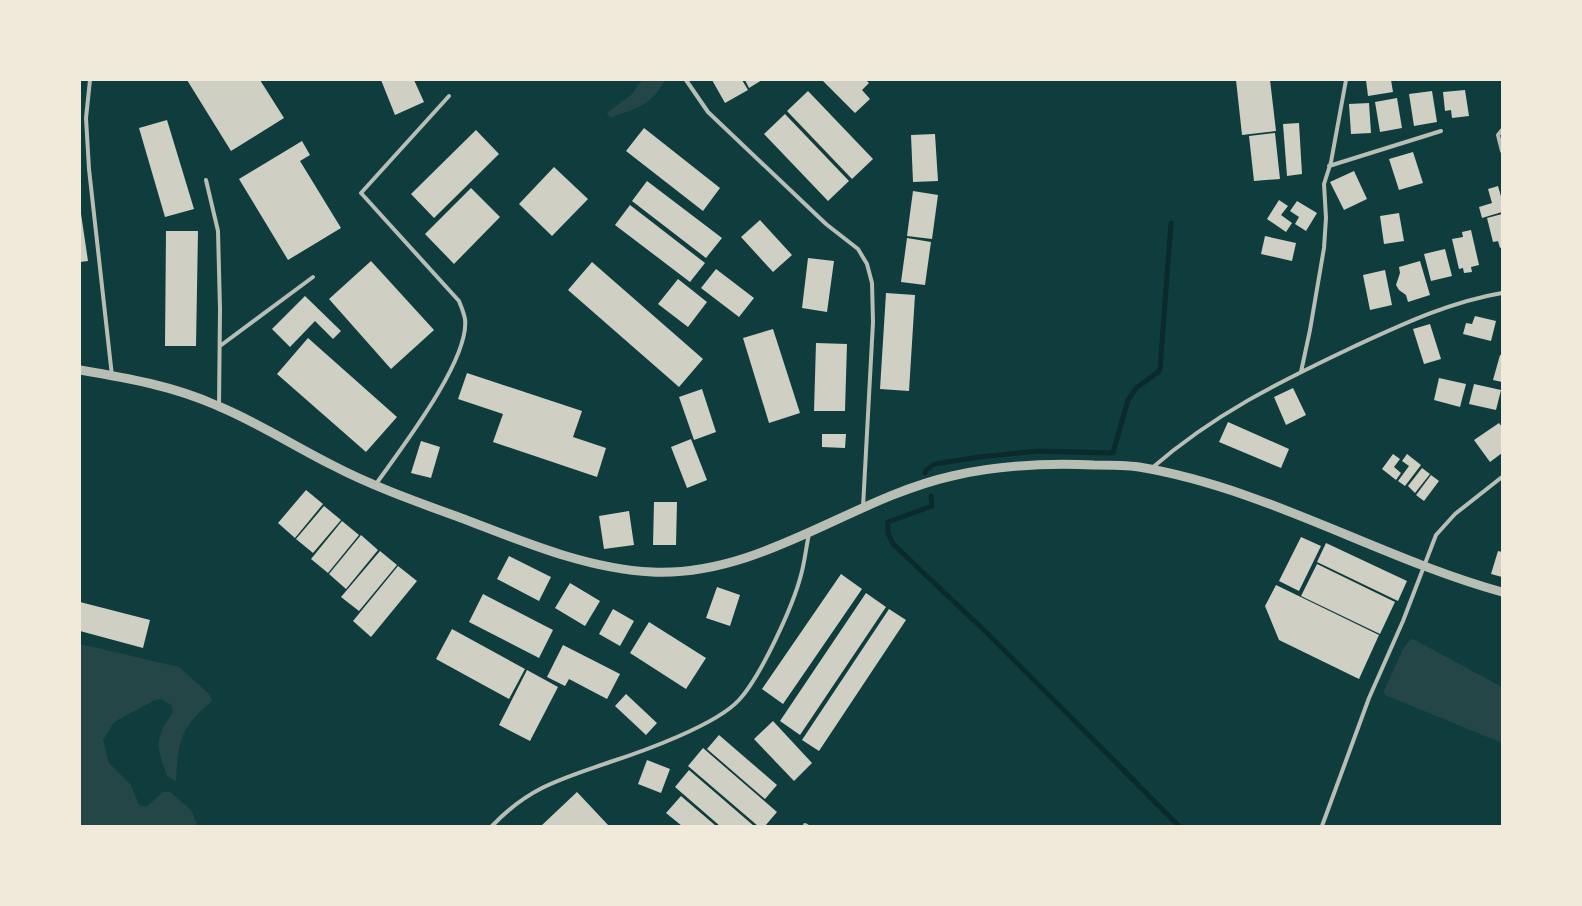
<svg xmlns="http://www.w3.org/2000/svg" width="1582" height="906" font-family="'PT Serif',serif">
  <rect width="100%" height="100%" fill="#0f3d3e"/>
  <path fill="#244646" d="M 642,80 L 665,80 C 651,106 636,108 610,118 L 607,113 L 631,95 Z
    M 1413,639 L 1502,687 L 1502,743 L 1385,695 L 1384,691 L 1403,649 L 1410,640 Z
    M 80,644 L 179,667 L 209,694 L 212,701 C 181,727 178,740 176,781 L 167,776 C 156,744 154,740 173,712 L 171,705 L 161,699 L 155,700 L 114,722 L 103,740 L 109,763 L 131,785 L 139,805 L 146,807 L 163,792 L 170,792 L 191,810 L 198,826 L 80,826 Z"/>
  <g fill="none" stroke-linecap="round" stroke-linejoin="round">
    <path stroke="#0a2a2b" stroke-width="5" d="M 925,473 L 926,470 L 935,464 L 979,457 L 1037,451 L 1113,453 L 1128,400 L 1136,388 L 1158,372 L 1160,369 L 1171,223
      M 931,496 L 932,506 L 888,522 L 888,533 L 893,544 L 986,632 L 1179,826"/>
  </g>
  <path fill="#cfcfc3" d="M 187,80 L 260,80 L 284,118 L 231,151 Z
    M 381,80 L 414,80 L 424,102 L 395,115 Z
    M 712,80 L 742,80 L 748,90 L 725,103 Z
    M 745,80 L 762,80 L 749,88 Z
    M 822,80 L 866,80 L 869,83 L 862,90 L 870,99 L 855,113 Z
    M 1236,80 L 1270,80 L 1276,131 L 1242,135 Z
    M 1366,80 L 1391,80 L 1393,92 L 1368,96 Z
    M 1465,90 L 1469,116 L 1452,118 L 1451,110 L 1445,111 L 1443,92 Z
    M 808,91 L 873,159 L 852,179 L 787,111 Z
    M 1432,91 L 1437,122 L 1414,126 L 1409,94 Z
    M 1397,98 L 1402,128 L 1380,132 L 1375,102 Z
    M 1369,103 L 1371,133 L 1351,134 L 1349,104 Z
    M 785,114 L 849,181 L 828,201 L 764,134 Z
    M 167,120 L 194,209 L 165,217 L 139,128 Z
    M 1299,123 L 1302,174 L 1287,176 L 1283,124 Z
    M 644,128 L 720,188 L 703,211 L 626,151 Z
    M 476,130 L 499,154 L 434,218 L 411,194 Z
    M 1275,133 L 1280,179 L 1254,181 L 1249,136 Z
    M 935,134 L 938,181 L 913,182 L 911,135 Z
    M 302,141 L 310,155 L 300,161 L 341,228 L 288,260 L 239,179 Z
    M 1413,152 L 1423,183 L 1399,190 L 1389,159 Z
    M 554,167 L 588,199 L 552,236 L 519,204 Z
    M 1354,171 L 1367,199 L 1344,210 L 1330,182 Z
    M 647,181 L 722,238 L 706,258 L 632,201 Z
    M 1498,186 L 1502,200 L 1502,212 L 1482,218 L 1479,207 L 1492,203 L 1488,189 Z
    M 471,188 L 500,217 L 454,264 L 425,234 Z
    M 913,191 L 938,195 L 932,239 L 907,236 Z
    M 1279,200 L 1288,206 L 1281,215 L 1292,223 L 1286,232 L 1267,219 Z
    M 1297,201 L 1317,213 L 1306,231 L 1295,224 L 1299,217 L 1290,211 Z
    M 630,205 L 705,263 L 690,282 L 615,225 Z
    M 80,207 L 88,261 L 80,262 Z
    M 1399,213 L 1404,241 L 1384,244 L 1380,216 Z
    M 1502,214 L 1502,247 L 1500,248 L 1498,241 L 1493,242 L 1487,218 Z
    M 760,220 L 792,255 L 773,272 L 741,237 Z
    M 1471,230 L 1479,265 L 1471,267 L 1472,272 L 1464,273 L 1463,268 L 1459,269 L 1452,239 L 1463,237 L 1462,232 Z
    M 166,231 L 198,231 L 196,346 L 165,346 Z
    M 1265,236 L 1296,243 L 1292,261 L 1261,254 Z
    M 907,238 L 931,242 L 925,285 L 901,282 Z
    M 1445,249 L 1452,276 L 1431,281 L 1424,254 Z
    M 808,258 L 834,261 L 827,312 L 802,308 Z
    M 371,261 L 434,330 L 391,369 L 329,299 Z
    M 1420,261 L 1430,295 L 1408,302 L 1406,295 L 1399,290 L 1396,285 L 1400,273 L 1399,267 Z
    M 592,262 L 703,359 L 679,387 L 568,290 Z
    M 716,269 L 754,298 L 739,317 L 701,288 Z
    M 1385,270 L 1392,305 L 1370,310 L 1363,275 Z
    M 678,279 L 707,302 L 688,327 L 658,304 Z
    M 886,293 L 915,295 L 909,391 L 880,389 Z
    M 305,296 L 341,331 L 333,339 L 315,321 L 290,347 L 272,329 Z
    M 1475,316 L 1496,321 L 1491,341 L 1463,334 L 1466,323 L 1472,324 Z
    M 1430,324 L 1441,359 L 1424,364 L 1413,329 Z
    M 773,329 L 800,413 L 769,423 L 743,338 Z
    M 308,338 L 397,417 L 366,452 L 277,374 Z
    M 816,343 L 847,344 L 845,411 L 814,411 Z
    M 1500,355 L 1502,355 L 1502,382 L 1493,380 Z
    M 467,373 L 582,411 L 573,437 L 606,448 L 597,477 L 493,442 L 503,414 L 458,399 Z
    M 1439,378 L 1466,384 L 1460,407 L 1434,400 Z
    M 1474,384 L 1501,390 L 1496,410 L 1469,404 Z
    M 1293,388 L 1306,415 L 1286,425 L 1274,397 Z
    M 702,389 L 716,432 L 694,440 L 679,397 Z
    M 1228,422 L 1289,449 L 1281,468 L 1219,442 Z
    M 1499,423 L 1502,427 L 1502,453 L 1490,462 L 1474,440 Z
    M 822,434 L 846,434 L 845,448 L 822,447 Z
    M 691,439 L 707,480 L 687,488 L 671,447 Z
    M 421,441 L 440,447 L 431,478 L 411,473 Z
    M 1393,454 L 1400,459 L 1394,467 L 1401,473 L 1396,480 L 1382,469 Z
    M 1407,454 L 1421,465 L 1405,486 L 1398,481 L 1409,466 L 1402,461 Z
    M 1422,468 L 1430,474 L 1415,493 L 1408,486 Z
    M 1431,475 L 1439,481 L 1424,501 L 1416,495 Z
    M 306,490 L 323,504 L 295,538 L 278,523 Z
    M 654,502 L 677,502 L 676,545 L 653,545 Z
    M 324,506 L 341,520 L 313,553 L 296,539 Z
    M 629,511 L 634,545 L 604,549 L 599,516 Z
    M 342,521 L 359,535 L 328,573 L 311,559 Z
    M 361,535 L 378,550 L 346,589 L 329,574 Z
    M 1301,537 L 1321,546 L 1299,591 L 1279,581 Z
    M 1326,543 L 1407,581 L 1398,601 L 1317,562 Z
    M 380,551 L 397,565 L 359,611 L 341,597 Z
    M 1498,551 L 1502,552 L 1502,577 L 1491,574 Z
    M 509,556 L 551,577 L 539,601 L 497,579 Z
    M 1317,564 L 1395,602 L 1380,634 L 1301,596 Z
    M 398,566 L 417,581 L 371,637 L 353,621 Z
    M 841,574 L 862,589 L 783,704 L 762,689 Z
    M 570,583 L 600,601 L 585,626 L 555,608 Z
    M 1276,585 L 1379,635 L 1359,679 L 1279,640 L 1265,606 Z
    M 717,587 L 740,595 L 730,626 L 706,618 Z
    M 866,593 L 886,607 L 800,735 L 780,721 Z
    M 483,594 L 553,630 L 539,658 L 469,622 Z
    M 80,602 L 150,620 L 143,648 L 80,631 Z
    M 613,609 L 634,621 L 620,646 L 599,634 Z
    M 889,609 L 906,620 L 819,751 L 802,740 Z
    M 649,622 L 706,658 L 686,689 L 630,653 Z
    M 452,629 L 525,669 L 509,699 L 436,659 Z
    M 563,645 L 620,674 L 607,699 L 569,679 L 565,686 L 547,677 Z
    M 527,670 L 558,687 L 530,741 L 499,725 Z
    M 626,694 L 657,723 L 646,735 L 615,706 Z
    M 773,721 L 812,763 L 794,781 L 754,739 Z
    M 719,735 L 777,785 L 765,799 L 707,749 Z
    M 703,748 L 777,812 L 765,826 L 758,826 L 688,766 Z
    M 647,760 L 670,769 L 661,793 L 638,784 Z
    M 689,770 L 754,826 L 720,826 L 675,787 Z
    M 577,792 L 609,826 L 541,826 Z
    M 681,796 L 716,826 L 682,826 L 666,813 Z"/>
  <g fill="none" stroke-linecap="round" stroke-linejoin="round">
    <path stroke="#b8beb3" stroke-width="4" d="M 90,80 L 86,118 L 89,169 L 112,376
      M 686,80 L 708,112 L 826,224 L 858,249 L 867,264 L 872,283 L 873,322 L 863,507
      M 1502,130 L 1498,135 L 1502,151
      M 1329,166 L 1441,131
      M 206,180 L 218,231 L 220,309 L 219,406
      M 220,346 L 313,277
      M 1301,372 L 1310,330 L 1324,248 L 1326,218 L 1324,184 L 1331,162 L 1346,80
      M 1152,468 C 1214,414 1279,382 1353,347 C 1401,325 1449,302 1502,293
      M 376,484 C 400,450 470,360 465,319 C 464,313 461,306 459,301 L 361,193 L 449,96
      M 805,825 L 807,826
      M 492,826 C 529,787 561,779 610,762 C 644,751 716,725 739,700 C 761,676 793,606 801,575 C 805,561 806,547 809,534
      M 1322,826 L 1369,698 L 1403,621 L 1436,535 L 1455,514 L 1502,477"/>
    <path stroke="#b8beb3" stroke-width="9" d="M 80,370 C 127,378 174,386 218,406 C 257,422 294,446 332,465 C 374,487 420,503 464,519 C 524,542 588,569 652,572 C 761,577 850,499 952,476 C 998,465 1046,463 1094,465 C 1109,465 1124,465 1139,467 C 1266,488 1379,558 1502,592"/>
  </g>
  <rect width="1582" height="906" fill="none" stroke="#f1e9da" stroke-width="162"/>
</svg>
